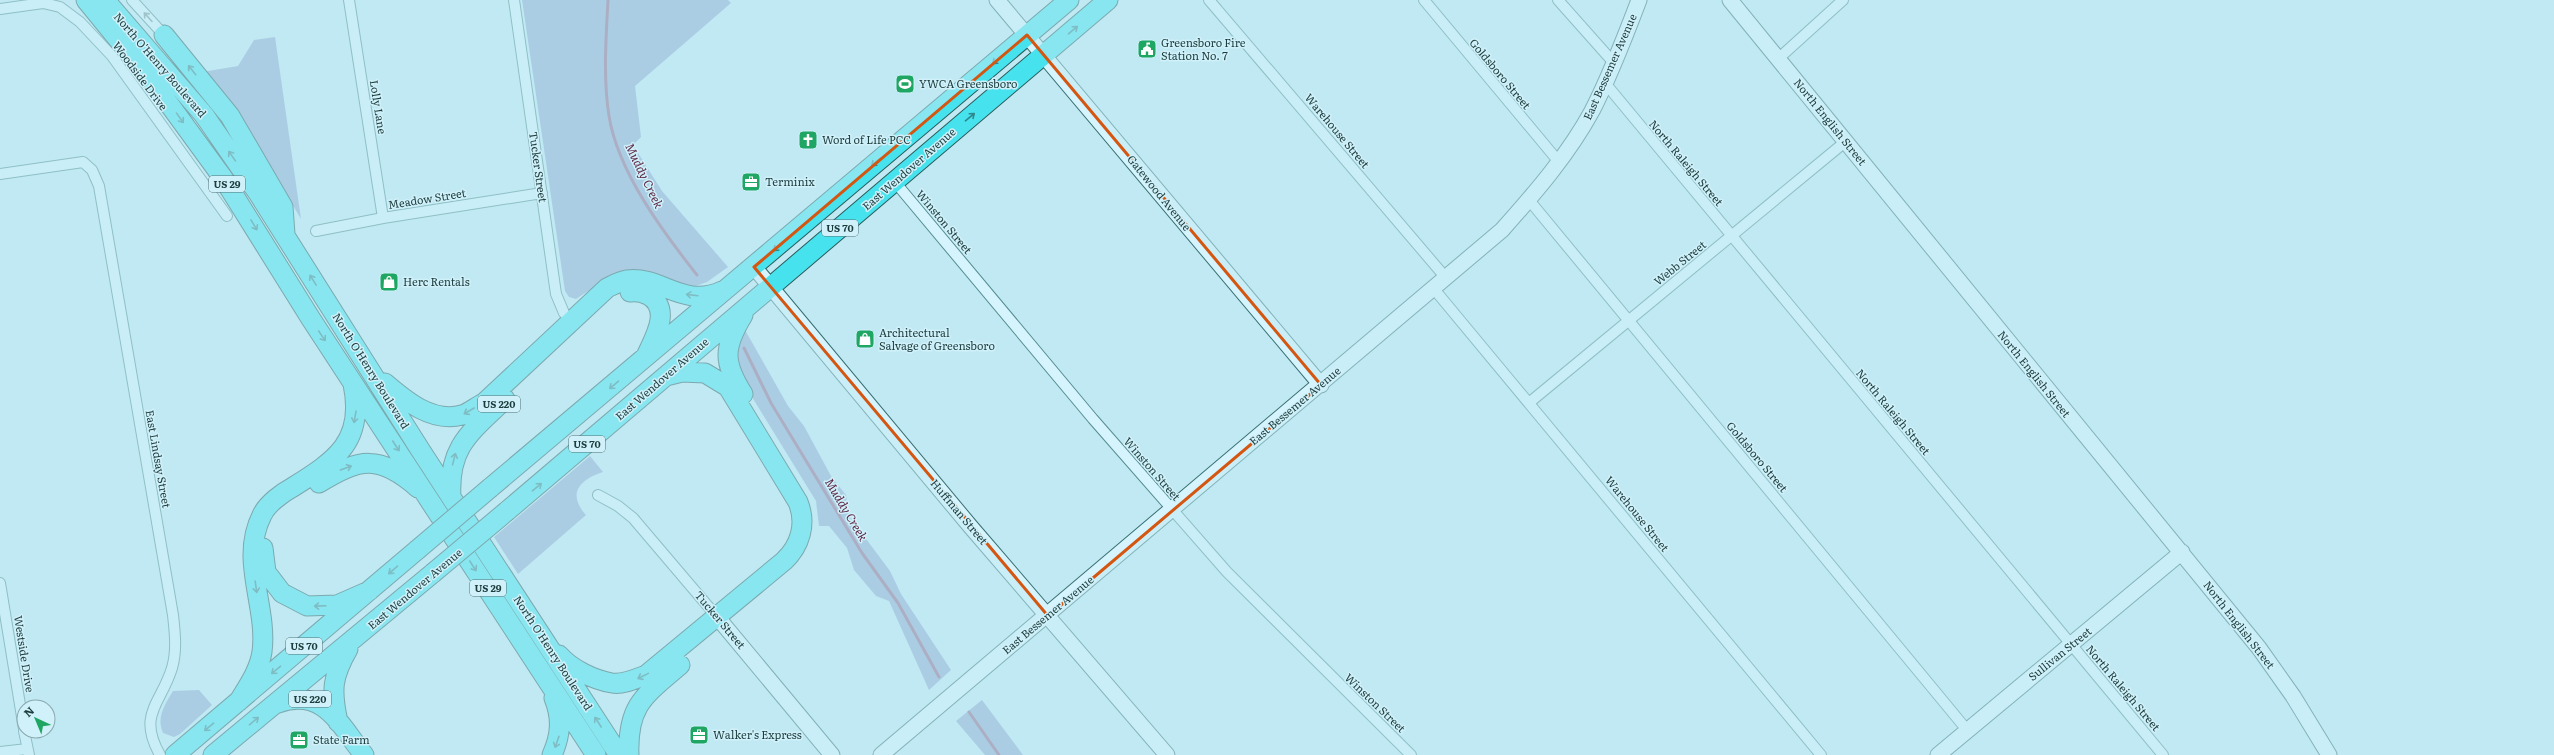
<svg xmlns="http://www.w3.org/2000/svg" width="2554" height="755" font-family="Literata,serif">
  <rect width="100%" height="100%" fill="#c0e9f3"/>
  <path fill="#93abd3" d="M 522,0 L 728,0 L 731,3 L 635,86 L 641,137 L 633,145 L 662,191 L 728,267 L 707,282 L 690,288 L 636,270 L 616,273 L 576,299 L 569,297 L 565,291 Z
    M 275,37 L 301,219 L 282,187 L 202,72 L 238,66 L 254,40 Z
    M 745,330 L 788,406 L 804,426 L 831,476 L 846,495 L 849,516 L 890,571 L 901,594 L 951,670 L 929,690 L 889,601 L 876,596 L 854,570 L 847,548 L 829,526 L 819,526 L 816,501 L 736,371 L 735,349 Z
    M 590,456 L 603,472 C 581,479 566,493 586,515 L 518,574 L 494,537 Z
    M 199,690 L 212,705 L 180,734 L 174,737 L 163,733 C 156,718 165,704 173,691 Z
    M 982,700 L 1023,755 L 985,755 L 956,721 Z"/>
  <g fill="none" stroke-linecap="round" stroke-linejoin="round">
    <path stroke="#946989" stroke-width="3" d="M 608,0 C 606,38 603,78 609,116 C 618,172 663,232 697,275
      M 744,348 L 771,403 L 862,553 L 898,603 L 939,677
      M 969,712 L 999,755"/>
    <defs>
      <path id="street" d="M 132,0 L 164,35
        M 349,0 L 383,218
        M 514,0 L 556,294 L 564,313 L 574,324
        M 1209,0 L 1446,278
        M 1424,0 L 1559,162
        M 1558,0 L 1614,63
        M 0,9 L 43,3 L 60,7 L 80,22 L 112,56 L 227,216
        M 1779,58 L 1843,0
        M 1605,83 L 2163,755
        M 0,174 L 83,162 L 92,170 L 99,186 L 173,615 C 175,633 177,651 172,668 C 161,704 137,714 160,755
        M 895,182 L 1093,419 L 1227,572 L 1411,755
        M 1529,200 L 1967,730
        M 316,231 L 383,218 L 542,193
        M 1434,289 L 1821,755
        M 1530,402 L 1845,142
        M 598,495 L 618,506 L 633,518 L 718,618
        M 0,583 L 24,729
        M 24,731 L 29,755
        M 0,752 L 27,749"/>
      <path id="secondary" d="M 997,0 L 1321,385
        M 1730,0 L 2259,648 L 2293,696 L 2329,755
        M 754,267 L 970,526 L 1167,755
        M 718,618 L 832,755
        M 881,755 L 1502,230 C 1535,193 1568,155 1592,111 C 1610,76 1625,37 1639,0
        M 1938,755 L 2182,552"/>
      <path id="highway" d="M 86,0 L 153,82 L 223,178 L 311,319 L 596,755
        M 105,0 L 204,115 L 258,193 L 421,451 L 619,755
        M 164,35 L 230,116 L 283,207 L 285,234
        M 630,292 C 637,291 642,292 648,295 C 672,308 655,337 647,354
        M 743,315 C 723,348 723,362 743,394
        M 385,383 C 406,401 432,423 462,415 C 469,413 477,406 484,403 L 607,288 C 613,285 620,281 627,280 C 660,275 683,309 722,291
        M 319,483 C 360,458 379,454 418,488
        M 490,488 L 1069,0
        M 451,497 C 448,446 471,432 505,399
        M 507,511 L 1108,0
        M 263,548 L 266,572 L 282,593 L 307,606 L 337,605 L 369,591
        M 559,655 C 571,669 594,680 612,683 C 623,685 635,679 646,675 L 784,561 C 800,546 807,524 798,502 L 728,387 L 705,373 L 682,372 L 666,376
        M 239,701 C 248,686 259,671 262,652 C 268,606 239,560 262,515 C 267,504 282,493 293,487 C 336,460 365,441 353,384
        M 278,703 C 324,687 339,724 364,755
        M 338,722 C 331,690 332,677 348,649
        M 175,755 L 417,550
        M 213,755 L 433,573
        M 552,755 C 561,735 562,718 554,698
        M 629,755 C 627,705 645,695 680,665"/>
    </defs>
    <use href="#street" stroke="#558d8f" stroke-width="12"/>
    <use href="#secondary" stroke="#397071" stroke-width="17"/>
    <use href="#highway" stroke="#2a5c5b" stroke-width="21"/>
    <use href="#street" stroke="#d5f4fd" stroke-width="10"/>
    <use href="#secondary" stroke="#d5f4fd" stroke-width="15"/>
    <use href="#highway" stroke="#46e2ed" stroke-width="19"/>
    <defs>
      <path id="highway-bridge" d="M 417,550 L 490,488
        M 433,573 L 507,511"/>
    </defs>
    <use href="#highway-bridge" stroke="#2a5c5b" stroke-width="21" stroke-linecap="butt"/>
    <use href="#highway-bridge" stroke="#46e2ed" stroke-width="19"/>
  </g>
  <defs><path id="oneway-shaft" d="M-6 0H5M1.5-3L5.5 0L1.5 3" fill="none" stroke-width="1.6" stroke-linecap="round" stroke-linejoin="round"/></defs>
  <use stroke="#78989d" href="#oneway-shaft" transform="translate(148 17) rotate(-132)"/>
  <g stroke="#2f878c">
    <use href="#oneway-shaft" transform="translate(1073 30) rotate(-40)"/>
    <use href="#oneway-shaft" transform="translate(997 60) rotate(140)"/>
    <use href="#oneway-shaft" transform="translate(192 70) rotate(-129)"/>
    <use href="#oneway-shaft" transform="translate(970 117) rotate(-40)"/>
    <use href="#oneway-shaft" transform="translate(180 118) rotate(54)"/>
    <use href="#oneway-shaft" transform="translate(232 156) rotate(-125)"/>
    <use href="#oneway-shaft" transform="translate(876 162) rotate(140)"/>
    <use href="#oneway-shaft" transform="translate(254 225) rotate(59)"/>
    <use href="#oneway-shaft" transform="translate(778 247) rotate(140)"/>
    <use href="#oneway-shaft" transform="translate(313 280) rotate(-122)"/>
    <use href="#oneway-shaft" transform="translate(692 295) rotate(-173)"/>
    <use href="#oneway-shaft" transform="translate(322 336) rotate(56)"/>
    <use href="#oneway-shaft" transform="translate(614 385) rotate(140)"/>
    <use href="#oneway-shaft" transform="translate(469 411) rotate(150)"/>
    <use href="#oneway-shaft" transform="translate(355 417) rotate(100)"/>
    <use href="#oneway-shaft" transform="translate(396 446) rotate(57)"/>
    <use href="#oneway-shaft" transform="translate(454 459) rotate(-76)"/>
    <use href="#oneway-shaft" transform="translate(346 468) rotate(-20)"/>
    <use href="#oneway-shaft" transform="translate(537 487) rotate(-40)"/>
    <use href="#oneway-shaft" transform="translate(473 566) rotate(57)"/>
    <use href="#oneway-shaft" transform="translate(393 570) rotate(139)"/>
    <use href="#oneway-shaft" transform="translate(256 587) rotate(82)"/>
    <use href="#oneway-shaft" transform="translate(320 606) rotate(178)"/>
    <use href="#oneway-shaft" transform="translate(276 670) rotate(140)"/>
    <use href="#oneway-shaft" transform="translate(643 676) rotate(154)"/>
    <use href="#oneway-shaft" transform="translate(254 721) rotate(-40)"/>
    <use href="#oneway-shaft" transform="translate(598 722) rotate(-123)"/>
    <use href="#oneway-shaft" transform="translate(209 727) rotate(140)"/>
    <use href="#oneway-shaft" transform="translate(557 742) rotate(109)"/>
  </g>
  <path d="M0 0H2554V755H0ZM 1027,35 L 1321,385 L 1048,616 L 754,267 Z" fill="#c0e9f3" fill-opacity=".55" fill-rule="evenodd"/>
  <path fill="none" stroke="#d45611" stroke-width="3" stroke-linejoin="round" d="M 1027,35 L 1321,385 L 1048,616 L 754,267 Z"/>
  <defs>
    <symbol id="civic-square" viewBox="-11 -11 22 22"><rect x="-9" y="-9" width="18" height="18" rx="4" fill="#1ea662" stroke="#d1f1fa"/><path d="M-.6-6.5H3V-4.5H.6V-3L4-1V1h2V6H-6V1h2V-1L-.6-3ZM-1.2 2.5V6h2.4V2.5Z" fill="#fff"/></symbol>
    <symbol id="stadium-square" viewBox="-11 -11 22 22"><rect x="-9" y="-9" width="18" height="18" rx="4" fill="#1ea662" stroke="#d1f1fa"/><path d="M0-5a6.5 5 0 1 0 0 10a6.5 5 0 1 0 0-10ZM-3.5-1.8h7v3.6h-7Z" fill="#fff"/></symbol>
    <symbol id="church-square" viewBox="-11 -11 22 22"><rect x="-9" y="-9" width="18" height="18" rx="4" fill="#1ea662" stroke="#d1f1fa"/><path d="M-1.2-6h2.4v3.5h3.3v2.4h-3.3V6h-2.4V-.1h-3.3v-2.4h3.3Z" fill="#fff"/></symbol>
    <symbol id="office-square" viewBox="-11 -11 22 22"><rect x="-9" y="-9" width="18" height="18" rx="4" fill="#1ea662" stroke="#d1f1fa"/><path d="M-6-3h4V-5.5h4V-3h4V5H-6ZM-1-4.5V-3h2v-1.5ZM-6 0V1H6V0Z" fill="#fff"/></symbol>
    <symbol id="shop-square" viewBox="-11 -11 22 22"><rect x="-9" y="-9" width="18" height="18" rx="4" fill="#1ea662" stroke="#d1f1fa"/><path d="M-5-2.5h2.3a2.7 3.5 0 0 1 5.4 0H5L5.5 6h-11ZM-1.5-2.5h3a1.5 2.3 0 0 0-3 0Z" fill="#fff"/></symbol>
  </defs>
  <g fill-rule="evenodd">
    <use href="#civic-square" x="1136" y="38" width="22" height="22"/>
    <use href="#stadium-square" x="894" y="73" width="22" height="22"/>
    <use href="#church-square" x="797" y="129" width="22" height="22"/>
    <use href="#office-square" x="740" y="171" width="22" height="22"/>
    <use href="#shop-square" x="378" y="271" width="22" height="22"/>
    <use href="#shop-square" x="854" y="328" width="22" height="22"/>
    <use href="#office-square" x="688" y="724" width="22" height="22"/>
    <use href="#office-square" x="288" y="729" width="22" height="22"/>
  </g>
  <g text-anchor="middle" stroke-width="3" stroke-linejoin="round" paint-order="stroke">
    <g fill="#d1f1fa" stroke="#527376" stroke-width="1">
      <rect x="209" y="176" width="36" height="16" rx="3"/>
      <rect x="822" y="220" width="36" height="16" rx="3"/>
      <rect x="478" y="396" width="42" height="16" rx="3"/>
      <rect x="569" y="436" width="36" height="16" rx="3"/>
      <rect x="470" y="580" width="36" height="16" rx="3"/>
      <rect x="286" y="638" width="36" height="16" rx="3"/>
      <rect x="289" y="691" width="42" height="16" rx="3"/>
    </g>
    <g font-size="10" font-weight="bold" fill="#1c3d3d">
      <text x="227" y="188">US 29</text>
      <text x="840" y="232">US 70</text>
      <text x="499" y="408">US 220</text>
      <text x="587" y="448">US 70</text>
      <text x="488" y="592">US 29</text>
      <text x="304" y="650">US 70</text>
      <text x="310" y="703">US 220</text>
    </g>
    <g font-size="11" fill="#1c3d3d" stroke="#d1f1fa" text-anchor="start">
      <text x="1161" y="47">Greensboro Fire<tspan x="1161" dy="13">Station No. 7</tspan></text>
      <text x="919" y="88">YWCA Greensboro</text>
      <text x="822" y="144">Word of Life PCC</text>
      <text x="765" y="186">Terminix</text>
      <text x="403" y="286">Herc Rentals</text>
      <text x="879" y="337">Architectural<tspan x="879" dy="13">Salvage of Greensboro</tspan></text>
      <text x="713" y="739">Walker's Express</text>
      <text x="313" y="744">State Farm</text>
    </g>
    <g font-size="11" fill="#1c3d3d" stroke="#d1f1fa">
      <text transform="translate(160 65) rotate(49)" y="4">North O'Henry Boulevard</text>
      <text transform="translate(1610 67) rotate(-66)" y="4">East Bessemer Avenue</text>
      <text transform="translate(1500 74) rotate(50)" y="4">Goldsboro Street</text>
      <text transform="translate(140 76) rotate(53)" y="4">Woodside Drive</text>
      <text transform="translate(378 107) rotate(81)" y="4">Lolly Lane</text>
      <text transform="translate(1830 122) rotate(51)" y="4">North English Street</text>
      <text transform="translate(1337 131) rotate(50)" y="4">Warehouse Street</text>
      <text transform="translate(1686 163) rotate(50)" y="4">North Raleigh Street</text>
      <text transform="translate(538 167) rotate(82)" y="4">Tucker Street</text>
      <text transform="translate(909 169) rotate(-41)" y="4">East Wendover Avenue</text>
      <text transform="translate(1159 193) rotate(51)" y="4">Gatewood Avenue</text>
      <text transform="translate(427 199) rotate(-9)" y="4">Meadow Street</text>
      <text transform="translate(944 222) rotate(50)" y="4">Winston Street</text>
      <text transform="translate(1680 263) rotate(-39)" y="4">Webb Street</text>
      <text transform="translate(371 371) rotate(58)" y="4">North O'Henry Boulevard</text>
      <text transform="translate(2034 374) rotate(51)" y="4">North English Street</text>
      <text transform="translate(662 379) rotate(-41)" y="4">East Wendover Avenue</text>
      <text transform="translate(1295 406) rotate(-40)" y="4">East Bessemer Avenue</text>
      <text transform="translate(1893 412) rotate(50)" y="4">North Raleigh Street</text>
      <text transform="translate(1757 457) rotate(50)" y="4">Goldsboro Street</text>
      <text transform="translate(158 459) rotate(80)" y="4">East Lindsay Street</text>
      <text transform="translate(1152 469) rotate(49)" y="4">Winston Street</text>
      <text transform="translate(959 512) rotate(50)" y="4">Huffman Street</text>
      <text transform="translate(1637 514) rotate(51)" y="4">Warehouse Street</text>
      <text transform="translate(415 589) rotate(-40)" y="4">East Wendover Avenue</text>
      <text transform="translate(1048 615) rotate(-40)" y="4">East Bessemer Avenue</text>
      <text transform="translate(720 620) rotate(50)" y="4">Tucker Street</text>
      <text transform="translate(2239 625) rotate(52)" y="4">North English Street</text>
      <text transform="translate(553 653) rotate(57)" y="4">North O'Henry Boulevard</text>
      <text transform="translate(24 654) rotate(81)" y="4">Westside Drive</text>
      <text transform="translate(2060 654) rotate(-39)" y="4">Sullivan Street</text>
      <text transform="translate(2123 688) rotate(50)" y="4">North Raleigh Street</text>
      <text transform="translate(1375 703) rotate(44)" y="4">Winston Street</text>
    </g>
    <g font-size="12" font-style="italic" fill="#5e2947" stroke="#d1f1fa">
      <text transform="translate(644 176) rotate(64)" y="4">Muddy Creek</text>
      <text transform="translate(846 510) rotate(59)" y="4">Muddy Creek</text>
    </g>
  </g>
  <g transform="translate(36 719) rotate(316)"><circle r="19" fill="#d1f1fa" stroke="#89a9ae"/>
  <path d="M0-3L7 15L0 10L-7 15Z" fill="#1ea662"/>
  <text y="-6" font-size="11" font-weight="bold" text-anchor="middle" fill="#1c3d3d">N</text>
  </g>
</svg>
